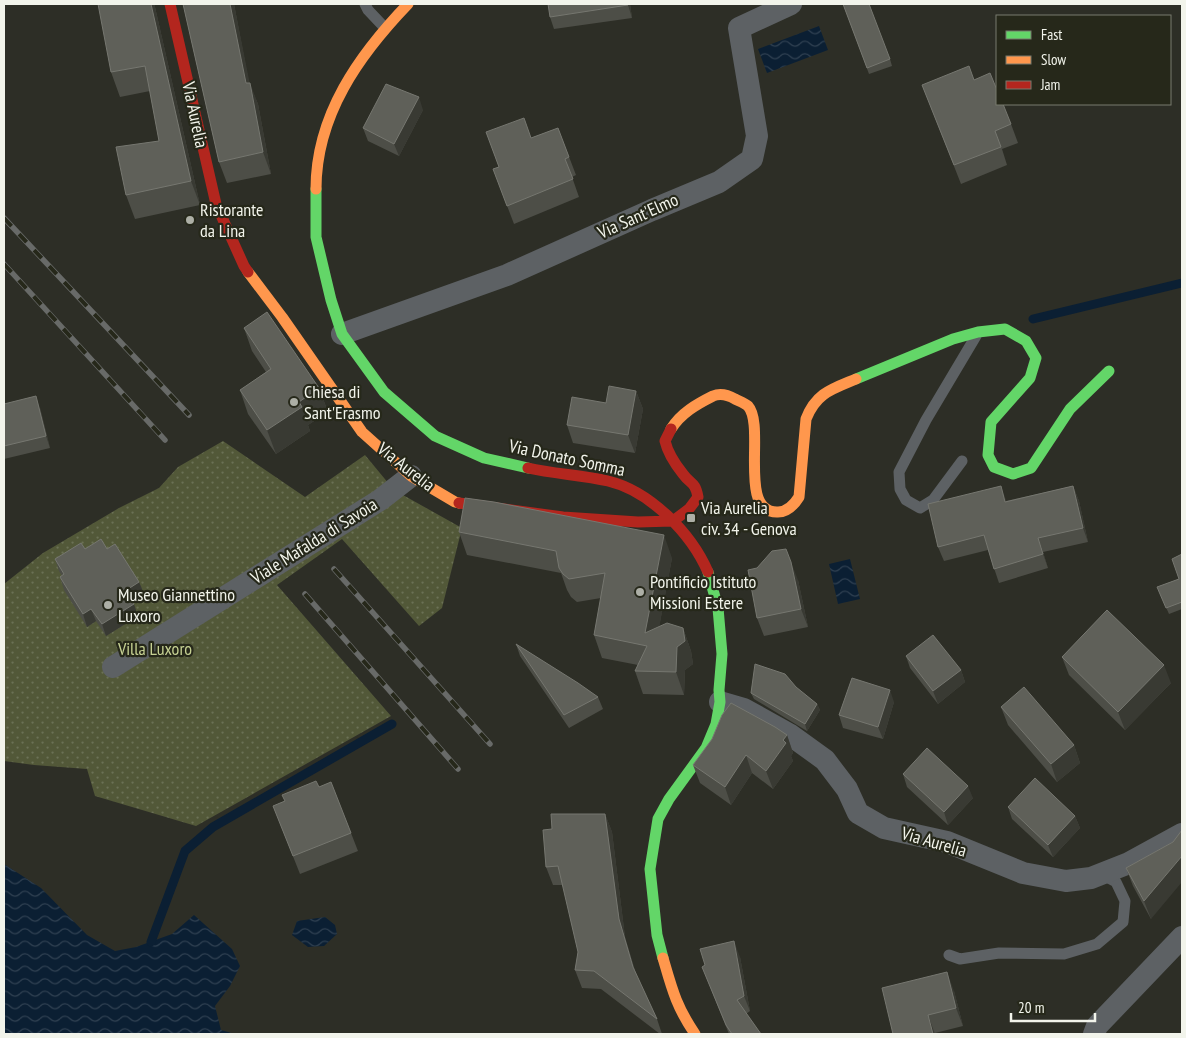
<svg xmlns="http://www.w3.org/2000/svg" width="1186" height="1038" font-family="'PT Sans Narrow',sans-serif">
  <defs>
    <pattern id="grass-dots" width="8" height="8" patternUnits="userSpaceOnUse" patternTransform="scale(1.25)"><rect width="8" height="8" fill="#525838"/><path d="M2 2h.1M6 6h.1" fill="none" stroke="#6b7155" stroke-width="1.8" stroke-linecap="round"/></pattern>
    <pattern id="water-waves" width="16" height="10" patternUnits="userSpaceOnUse" patternTransform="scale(1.25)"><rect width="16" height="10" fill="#0b1f33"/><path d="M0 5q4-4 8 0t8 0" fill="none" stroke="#2f4051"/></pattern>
  </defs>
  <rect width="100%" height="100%" fill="#2d2e26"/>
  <path fill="url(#grass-dots)" d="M 223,441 L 305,497 L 365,455 L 394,490 L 462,528 L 442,608 L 419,626 L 342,539 L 277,585 L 391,716 L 196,826 L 95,796 L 87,769 L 34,765 L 4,761 L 4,584 L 43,553 L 119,508 L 159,488 L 178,467 Z"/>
  <path fill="url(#water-waves)" d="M 819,26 L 828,50 L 767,73 L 758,49 Z
    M 850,559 L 860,599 L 838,604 L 829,564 Z
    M 4,864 L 41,888 L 87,935 L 115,951 L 136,947 L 172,934 L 194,915 L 232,949 L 240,966 L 230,986 L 215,1006 L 221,1030 L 235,1034 L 4,1034 Z
    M 325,917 L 335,925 L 337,934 L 324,946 L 308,947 L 292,935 L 297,921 Z"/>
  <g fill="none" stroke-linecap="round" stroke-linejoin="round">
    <path stroke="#0b1f33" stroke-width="9" d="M 1033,319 L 1182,283
      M 151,942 L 185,851 L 213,827 L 392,724"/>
    <path stroke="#5d6164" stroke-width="11" d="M 365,4 L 368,10 L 385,28
      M 962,461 L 933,500 L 920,508 L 906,500 L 900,489 L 899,472 L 926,420 L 976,336
      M 949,955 L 960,959 L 999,953 L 1064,954 L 1097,944 L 1123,922 L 1125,901 L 1116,882 L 1101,874"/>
    <path stroke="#5d6164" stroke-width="22" d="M 342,334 L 507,275 L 652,210 L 719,182 L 752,159 L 757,136 L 739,28 L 791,4
      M 113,667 L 380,500 L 411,476
      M 720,702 L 744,709 L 789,734 L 825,760 L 847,789 L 858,813 L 884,828 L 947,842 L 1023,873 L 1066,881 L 1091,878 L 1129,863 L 1182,834
      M 1094,1034 L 1097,1026 L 1182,937"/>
    <path stroke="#63d668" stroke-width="11" d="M 316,189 L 316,237 L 331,300 L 342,334 L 384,392 L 435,436 L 484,458 L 528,468
      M 856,379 L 953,339 L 978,332 L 1005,329 L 1026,341 L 1036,358 L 1030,378 L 991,422 L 988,455 L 994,467 L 1013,474 L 1031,468 L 1070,409 L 1109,371
      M 663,958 L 657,935 L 650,869 L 658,819 L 669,799 L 706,748 L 716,724 L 720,702 L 719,690 L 722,654 L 718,608 L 708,572"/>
    <path stroke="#ff974d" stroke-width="11" d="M 316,189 C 316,115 359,55 408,4
      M 248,272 L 282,317 L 362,432 L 411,476 L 455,502 L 459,503
      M 671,429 C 681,413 697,404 713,396 C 720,393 728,395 735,399 C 739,401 745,403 748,406 C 766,426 737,514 778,512 C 788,512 794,505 799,497 L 806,419 C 816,393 832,389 856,379
      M 663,958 C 672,989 676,1006 695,1034"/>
    <path stroke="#b3261e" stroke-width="11" d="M 170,4 L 216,204 L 244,266 L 248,272
      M 528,468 C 554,474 582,475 608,481 C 650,491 691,533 708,572
      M 459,503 L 563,517 L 638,522 L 673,521 L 689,509 L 698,497 C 695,481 691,485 683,474 C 675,464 668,454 665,441 L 671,429"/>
    <defs>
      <path id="rail" d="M 4,218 L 189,415
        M 4,264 L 165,440
        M 334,569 L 490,744
        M 305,594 L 458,769"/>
    </defs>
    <use href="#rail" stroke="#686a68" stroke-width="5.5"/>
    <use href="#rail" stroke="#26281a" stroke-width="4" stroke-dasharray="11" stroke-linecap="butt"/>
  </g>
  <path fill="#4d4e47" d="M 183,4 L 234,4 L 249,83 L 258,104 L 271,174 L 227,183 L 219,162 Z
    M 630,4 L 632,18 L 554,29 L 550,17 Z
    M 843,4 L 890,59 L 892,66 L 869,74 Z
    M 155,7 L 200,205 L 135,219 L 126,195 L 159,141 L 150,91 L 120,97 L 111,72 Z
    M 974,80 L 1011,124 L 1018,143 L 1002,149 L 1007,165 L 961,184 L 922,85 Z
    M 423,110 L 399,156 L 368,141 L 363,128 Z
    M 558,128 L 576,175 L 572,177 L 579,197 L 514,224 L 493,169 L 499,167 L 486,132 L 531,138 Z
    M 244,328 L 319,388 L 328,412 L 308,425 L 310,431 L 276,454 L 248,414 L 240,390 L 266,372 L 252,351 Z
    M 636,391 L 643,409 L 635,453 L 573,443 L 567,425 L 606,403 Z
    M 4,404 L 40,408 L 50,448 L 4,459 Z
    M 1073,486 L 1079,501 L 1088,542 L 1043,552 L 1048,568 L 999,583 L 988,550 L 944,561 L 938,547 L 1006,501 Z
    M 459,532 L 672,558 L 659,627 L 683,628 L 691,651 L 693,664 L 685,670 L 684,695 L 643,694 L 635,671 L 638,665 L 602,658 L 594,635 L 601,598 L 577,602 L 571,597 L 567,590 L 561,573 L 467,555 Z
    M 85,549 L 107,549 L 139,582 L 144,594 L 132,602 L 138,616 L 106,636 L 96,621 L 87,627 L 64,590 L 60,577 L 62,576 L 59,571 L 55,559 Z
    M 1182,554 L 1182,609 L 1169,614 L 1157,587 L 1179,579 Z
    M 798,580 L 808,627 L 764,636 L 757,618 Z
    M 516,644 L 598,697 L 603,709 L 569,728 L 520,656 Z
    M 906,656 L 961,670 L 965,682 L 938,704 L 910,668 Z
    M 1062,657 L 1171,683 L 1125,730 L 1069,675 Z
    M 796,687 L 817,704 L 820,710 L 807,731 L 754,699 L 751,693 Z
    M 894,702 L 883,739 L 843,728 L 839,715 Z
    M 1001,707 L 1074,745 L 1080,763 L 1057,782 L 1008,725 Z
    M 787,735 L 793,753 L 791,756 L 793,761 L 773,789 L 752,773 L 731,805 L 700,783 L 693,765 Z
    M 903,774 L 973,798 L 948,825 L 907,787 Z
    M 319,787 L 351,833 L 358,851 L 300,874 L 273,806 Z
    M 1008,807 L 1075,816 L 1080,828 L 1053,857 L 1012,819 Z
    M 605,814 L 612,832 L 625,937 L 636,974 L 657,1019 L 662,1034 L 660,1034 L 601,989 L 582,988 L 575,970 L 578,952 L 563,885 L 553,885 L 546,867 L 552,829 Z
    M 1173,842 L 1151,919 L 1133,886 L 1126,868 Z
    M 740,957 L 750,1011 L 746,1014 L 761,1034 L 729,1034 L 702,967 Z
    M 954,991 L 963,1026 L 935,1033 L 935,1034 L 893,1034 Z"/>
  <path fill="#393a33" d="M 151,4 L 155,4 L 155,7 L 200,205 L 191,181 Z
    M 230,4 L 234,4 L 254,105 L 246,83 Z
    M 628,4 L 630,4 L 632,18 L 628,5 Z
    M 250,83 L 258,104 L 271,174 L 263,152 Z
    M 419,97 L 423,110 L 399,156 L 394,144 Z
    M 319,388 L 328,412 L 308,425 L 310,431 L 276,454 L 267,430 L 299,402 Z
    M 636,391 L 643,409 L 635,453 L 628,435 Z
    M 36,396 L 40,408 L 50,448 L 46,436 Z
    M 1001,486 L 1006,500 L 1010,516 L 1005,502 Z
    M 1073,486 L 1079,501 L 1088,542 L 1083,528 Z
    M 664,535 L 672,558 L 654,656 L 645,633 Z
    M 1038,538 L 1043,552 L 1048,568 L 1043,554 Z
    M 791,562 L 798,580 L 808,627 L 801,609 Z
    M 139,582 L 144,594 L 130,603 L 125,591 Z
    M 134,604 L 138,616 L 106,636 L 102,624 Z
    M 91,609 L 96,621 L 87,627 L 83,614 Z
    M 683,628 L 691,651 L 693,664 L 685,670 L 684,695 L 676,672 L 677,647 Z
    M 1164,665 L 1171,683 L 1125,730 L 1118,712 Z
    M 961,670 L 965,682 L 938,704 L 933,691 Z
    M 890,690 L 894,702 L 883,739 L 878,727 Z
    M 817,704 L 820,710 L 807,731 L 805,724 Z
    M 787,735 L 793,753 L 791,756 L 793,761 L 773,789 L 766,771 Z
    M 1074,745 L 1080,763 L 1057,782 L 1051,764 Z
    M 746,755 L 752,773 L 731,805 L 725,787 Z
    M 968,786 L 973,798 L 948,825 L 944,812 Z
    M 605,814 L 612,832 L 625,937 L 639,985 L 633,967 L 619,919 Z
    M 1075,816 L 1080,828 L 1053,857 L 1048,845 Z
    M 1182,856 L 1182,882 L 1151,919 L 1144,901 Z
    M 734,941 L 740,957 L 750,1011 L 744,996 Z
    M 947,972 L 954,991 L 963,1026 L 956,1008 Z
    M 928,1015 L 935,1034 L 933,1034 Z"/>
  <path fill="#5f6059" stroke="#767770" d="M 98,4 L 151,4 L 191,181 L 126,195 L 116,147 L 159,141 L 145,66 L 111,72 Z
    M 183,4 L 230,4 L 246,83 L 250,83 L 263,152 L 219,162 Z
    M 548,4 L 628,4 L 628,5 L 550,17 Z
    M 843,4 L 869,4 L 890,59 L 867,68 Z
    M 969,66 L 974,80 L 990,73 L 997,90 L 997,104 L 1003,104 L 1011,124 L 995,131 L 1001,147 L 954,165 L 922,85 Z
    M 386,84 L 419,97 L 394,144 L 363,128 Z
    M 524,118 L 531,138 L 558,128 L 569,157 L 565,159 L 573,179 L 507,206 L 493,169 L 499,167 L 486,132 Z
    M 267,312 L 319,388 L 299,402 L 302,407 L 267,430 L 240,390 L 271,369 L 244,328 Z
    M 609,386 L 636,391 L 628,435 L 567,425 L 572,397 L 606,403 Z
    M 36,396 L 46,436 L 4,446 L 4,404 Z
    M 1001,486 L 1005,502 L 1073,486 L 1083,528 L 1038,538 L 1043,554 L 994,569 L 984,535 L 938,547 L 928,504 Z
    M 465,498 L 494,502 L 664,535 L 645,633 L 667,623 L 683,628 L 685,641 L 677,647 L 676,672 L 635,671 L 647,646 L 594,635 L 605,573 L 569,579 L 563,574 L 559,568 L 556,551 L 459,532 Z
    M 101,539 L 107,549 L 115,544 L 139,582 L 125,591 L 134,604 L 102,624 L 91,609 L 83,614 L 60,577 L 64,574 L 55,559 L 81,543 L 85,549 Z
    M 786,549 L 791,562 L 801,609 L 757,618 L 748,570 L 757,568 L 772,551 Z
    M 1182,554 L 1182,602 L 1166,608 L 1157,587 L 1179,579 L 1172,559 Z
    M 1107,610 L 1164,665 L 1118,712 L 1062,657 Z
    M 933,635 L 961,670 L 933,691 L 906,656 Z
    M 516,644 L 578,683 L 598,697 L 564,715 Z
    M 755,664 L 785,674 L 796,687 L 817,704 L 805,724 L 751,693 Z
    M 852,678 L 890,690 L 878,727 L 839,715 Z
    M 1024,687 L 1074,745 L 1051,764 L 1001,707 Z
    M 731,703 L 775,727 L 787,735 L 783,740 L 786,743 L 766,771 L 746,755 L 725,787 L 693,765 L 712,739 L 722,715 Z
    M 927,748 L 968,786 L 944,812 L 903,774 Z
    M 1035,778 L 1075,816 L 1048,845 L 1008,807 Z
    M 316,781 L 319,787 L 331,782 L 351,833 L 293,856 L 273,806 L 285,801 L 282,795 Z
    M 551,814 L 605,814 L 619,919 L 633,967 L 657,1019 L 594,971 L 575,970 L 578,952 L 558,866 L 546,867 L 543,830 L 552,829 Z
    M 1182,830 L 1182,856 L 1144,901 L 1126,868 L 1173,842 Z
    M 734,941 L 744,996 L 737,1000 L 761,1034 L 732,1034 L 726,1025 L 702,967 L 705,965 L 700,949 Z
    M 947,972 L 956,1008 L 928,1015 L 933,1034 L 893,1034 L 882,988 Z"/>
  <g fill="#adafa6" stroke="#26281a" stroke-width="2">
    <circle cx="190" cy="220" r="5"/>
    <circle cx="294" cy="402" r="5"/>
    <rect x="686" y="513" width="10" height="10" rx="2.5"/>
    <circle cx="640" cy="592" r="5"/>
    <circle cx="108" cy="605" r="5"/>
  </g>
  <g text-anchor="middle" stroke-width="4.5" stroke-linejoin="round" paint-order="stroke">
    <g font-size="18" fill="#f2f4eb" stroke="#26281a">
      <text transform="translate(195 115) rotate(78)" y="6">Via Aurelia</text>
      <text transform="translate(638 216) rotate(-24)" y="6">Via Sant'Elmo</text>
      <text transform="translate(567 458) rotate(12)" y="6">Via Donato Somma</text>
      <text transform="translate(406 467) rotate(38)" y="6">Via Aurelia</text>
      <text transform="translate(314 541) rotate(-32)" y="6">Viale Mafalda di Savoia</text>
      <text transform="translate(934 842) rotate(16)" y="6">Via Aurelia</text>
    </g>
    <g font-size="18" fill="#f2f4eb" stroke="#26281a" text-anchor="start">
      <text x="200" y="216">Ristorante<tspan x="200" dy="21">da Lina</tspan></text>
      <text x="304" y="398">Chiesa di<tspan x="304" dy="21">Sant'Erasmo</tspan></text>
      <text x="701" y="514">Via Aurelia<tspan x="701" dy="21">civ. 34 - Genova</tspan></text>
      <text x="650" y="588">Pontificio Istituto<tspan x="650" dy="21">Missioni Estere</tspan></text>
      <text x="118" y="601">Museo Giannettino<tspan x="118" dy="21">Luxoro</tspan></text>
    </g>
    <g font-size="18" fill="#c6d193" stroke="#26281a">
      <text x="155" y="655">Villa Luxoro</text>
    </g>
  </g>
  <rect width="1186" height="1038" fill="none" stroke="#f2f4eb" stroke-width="10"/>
  <rect x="996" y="15" width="175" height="90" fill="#26281a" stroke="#787a6e"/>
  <rect x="1006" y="31" width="25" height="8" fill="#63d668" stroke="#787a6e"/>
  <text x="1041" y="40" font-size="15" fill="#f2f4eb">Fast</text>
  <rect x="1006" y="56" width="25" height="8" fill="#ff974d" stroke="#787a6e"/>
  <text x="1041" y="65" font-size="15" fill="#f2f4eb">Slow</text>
  <rect x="1006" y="81" width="25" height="8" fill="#b3261e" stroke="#787a6e"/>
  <text x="1041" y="90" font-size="15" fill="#f2f4eb">Jam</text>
  <path d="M1011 1013v8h84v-8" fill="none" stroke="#f2f4eb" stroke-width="2.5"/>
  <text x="1018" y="1013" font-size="15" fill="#f2f4eb" stroke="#26281a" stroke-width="4" paint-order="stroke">20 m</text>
</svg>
